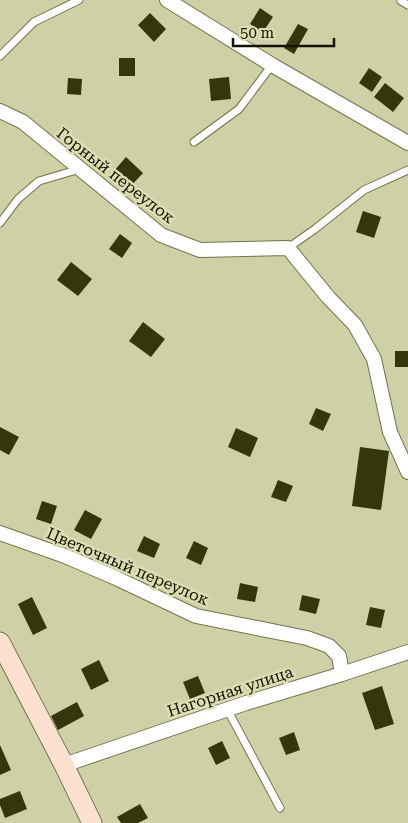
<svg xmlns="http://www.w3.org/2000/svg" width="408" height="823" font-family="'Roboto Serif',serif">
  <rect width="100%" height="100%" fill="#cfd0a5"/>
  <path fill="#36360e" d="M 260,8 L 273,17 L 263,32 L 250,24 Z
    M 150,13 L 166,29 L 154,42 L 138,25 Z
    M 298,24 L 308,29 L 294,54 L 284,48 Z
    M 119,58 L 135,58 L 135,76 L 119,76 Z
    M 369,68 L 382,77 L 372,92 L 359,83 Z
    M 229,77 L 231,99 L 211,101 L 209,79 Z
    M 68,78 L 82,79 L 81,95 L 67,94 Z
    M 385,83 L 404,98 L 393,112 L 374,97 Z
    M 126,157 L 143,173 L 130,187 L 113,172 Z
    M 363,211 L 381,217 L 374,238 L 356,232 Z
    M 120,234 L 132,243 L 122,258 L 109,249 Z
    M 71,262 L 92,279 L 78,296 L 57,280 Z
    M 143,322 L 165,339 L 151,357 L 129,341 Z
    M 395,351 L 408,351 L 408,367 L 395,367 Z
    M 316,408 L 331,414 L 323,431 L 309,424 Z
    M 0,427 L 19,437 L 9,455 L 0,450 Z
    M 236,428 L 258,438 L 250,457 L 228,447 Z
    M 360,447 L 389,451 L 381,510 L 352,506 Z
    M 278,480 L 293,486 L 286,502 L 271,497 Z
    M 42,501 L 57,506 L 51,524 L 36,519 Z
    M 85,510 L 102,519 L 91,539 L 74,530 Z
    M 144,536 L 160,544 L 154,558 L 137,551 Z
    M 194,541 L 208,548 L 201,565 L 186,558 Z
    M 240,583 L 258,587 L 255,602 L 237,599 Z
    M 302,595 L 320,599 L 316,614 L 299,610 Z
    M 32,597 L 47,628 L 33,635 L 18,604 Z
    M 370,607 L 385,610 L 381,628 L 366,625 Z
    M 99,660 L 109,681 L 91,690 L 81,669 Z
    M 198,676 L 205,693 L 190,699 L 183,682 Z
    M 382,686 L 394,724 L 375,730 L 362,693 Z
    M 77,702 L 84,716 L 58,730 L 51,716 Z
    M 294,732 L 300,750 L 286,755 L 279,738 Z
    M 222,741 L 230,758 L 216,765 L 208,748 Z
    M 0,745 L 11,770 L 0,775 Z
    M 20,791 L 27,809 L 5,818 L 0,805 L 0,799 Z
    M 140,804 L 148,818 L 138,823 L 121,823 L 117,817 Z"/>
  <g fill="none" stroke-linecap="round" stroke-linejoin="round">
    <defs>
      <path id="lane" d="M 401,1 L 408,5
        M 0,56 L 34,22 L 79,0
        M 194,142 L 239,109 L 272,65
        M 0,223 L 18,199 L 39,181 L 80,169
        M 288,248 L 315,229 L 364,190 L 408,170
        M 227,709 L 280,808"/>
      <path id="street" d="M 167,0 L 272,65 L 408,143
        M 0,111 L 23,122 L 161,235 L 200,250 L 288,248 L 328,297 L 355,325 L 374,359 L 390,432 L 408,472
        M 0,533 L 65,556 L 116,578 L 196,616 L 307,638 L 329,646 L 339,656 L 342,674
        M 64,765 L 246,703 L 342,674 L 408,652"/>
      <path id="secondary" d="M 0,642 L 64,765 L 92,823"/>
    </defs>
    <use href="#lane" stroke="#73734b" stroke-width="9"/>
    <use href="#street" stroke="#73734b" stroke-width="16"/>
    <use href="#secondary" stroke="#73734b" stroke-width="21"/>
    <use href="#lane" stroke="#fff" stroke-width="7"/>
    <use href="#street" stroke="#fff" stroke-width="14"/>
    <use href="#secondary" stroke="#fce0d0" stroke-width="19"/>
  </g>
  <g text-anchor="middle" stroke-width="5" stroke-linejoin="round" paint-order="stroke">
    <g font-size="16" fill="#131304" stroke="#dcddb2">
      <text transform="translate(116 175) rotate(38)" y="6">Горный переулок</text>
      <text transform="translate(128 566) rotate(23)" y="6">Цветочный переулок</text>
      <text transform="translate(230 691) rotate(-18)" y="6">Нагорная улица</text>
    </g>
  </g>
  <path d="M233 38v8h101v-8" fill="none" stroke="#131304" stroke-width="2.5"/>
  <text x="240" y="38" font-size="15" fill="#131304" stroke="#dcddb2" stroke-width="4" paint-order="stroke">50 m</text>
</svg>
